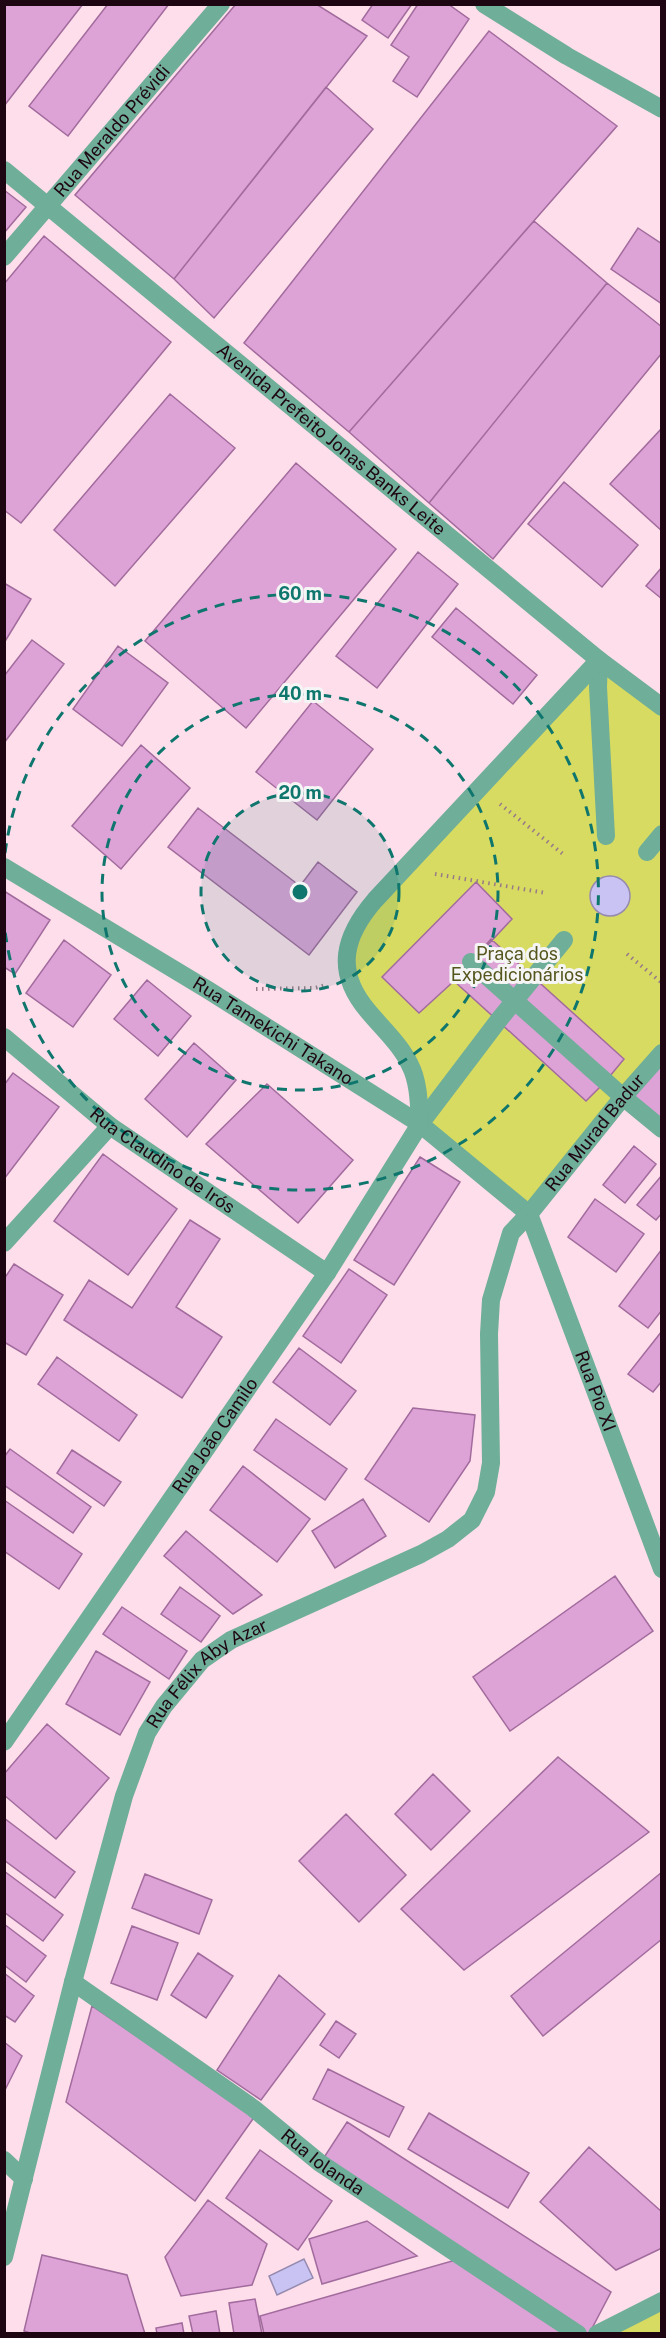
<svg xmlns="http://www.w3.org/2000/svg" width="666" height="2338" font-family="'Public Sans',sans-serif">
  <rect width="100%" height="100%" fill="#fedeeb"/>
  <path fill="#d8db61" d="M 598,662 L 661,711 L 661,1048 L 529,1206 L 422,1122 L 417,1084 L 349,974 L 364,917 Z
    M 661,2302 L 661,2333 L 594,2333 Z"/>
  <path fill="#c8c3f2" stroke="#958aaf" stroke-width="1.5" d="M590 896a20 20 0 1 1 40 0a20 20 0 1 1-40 0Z
    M 304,2259 L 313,2278 L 277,2295 L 269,2276 Z"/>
  <path fill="#dda2d6" stroke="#a26b9d" stroke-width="1.5" d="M 4,4 L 83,4 L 4,106 Z
    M 108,4 L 169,4 L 68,136 L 29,106 Z
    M 236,4 L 316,4 L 367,36 L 174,279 L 75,195 Z
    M 373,4 L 412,4 L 388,38 L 362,20 Z
    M 418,4 L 448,4 L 469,19 L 417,97 L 393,81 L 409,57 L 391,45 Z
    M 489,31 L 617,126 L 349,432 L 244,343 Z
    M 326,87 L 373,129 L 214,318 L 174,279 Z
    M 4,190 L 26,207 L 4,233 Z
    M 534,221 L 607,283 L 429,503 L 349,432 Z
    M 638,228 L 662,244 L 662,304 L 611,269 Z
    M 44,236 L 171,342 L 21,523 L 4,510 L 4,284 Z
    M 607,283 L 662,327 L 662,353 L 493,559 L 429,503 Z
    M 170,394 L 235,448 L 115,586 L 54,530 Z
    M 662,428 L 662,531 L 610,484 Z
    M 296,463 L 396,549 L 246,728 L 145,641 Z
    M 564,482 L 638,545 L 602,587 L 528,524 Z
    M 418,552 L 458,584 L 377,688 L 336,656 Z
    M 662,567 L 662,599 L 646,586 Z
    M 4,583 L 31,599 L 4,643 Z
    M 456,608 L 537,675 L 513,704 L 432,637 Z
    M 32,640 L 64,664 L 4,743 L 4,676 Z
    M 118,646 L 168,683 L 122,746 L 73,709 Z
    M 313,701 L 373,749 L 317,820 L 256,772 Z
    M 141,745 L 190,788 L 121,869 L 72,826 Z
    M 198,808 L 300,886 L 318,862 L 357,892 L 309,955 L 168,847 Z
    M 476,882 L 512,919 L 454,981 L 419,1013 L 382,977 Z
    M 4,891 L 50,920 L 15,974 L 4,967 Z
    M 491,939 L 624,1059 L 605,1082 L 586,1101 L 454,981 Z
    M 64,940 L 111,975 L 73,1027 L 26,993 Z
    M 147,980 L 191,1016 L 158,1056 L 114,1019 Z
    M 194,1043 L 236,1080 L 187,1137 L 145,1099 Z
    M 662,1058 L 662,1126 L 626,1097 Z
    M 13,1073 L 59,1107 L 4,1179 L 4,1085 Z
    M 267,1084 L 353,1160 L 298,1223 L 206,1144 Z
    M 634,1146 L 656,1164 L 625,1203 L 603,1185 Z
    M 103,1154 L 177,1209 L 128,1275 L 54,1221 Z
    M 420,1157 L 460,1182 L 394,1285 L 354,1260 Z
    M 662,1175 L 662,1213 L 656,1220 L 637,1205 Z
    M 595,1199 L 644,1234 L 616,1272 L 568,1237 Z
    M 190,1220 L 220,1239 L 176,1307 L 222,1337 L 182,1398 L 64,1320 L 89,1280 L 132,1308 Z
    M 662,1249 L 662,1310 L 648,1328 L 619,1306 Z
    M 14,1264 L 63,1295 L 26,1355 L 4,1342 L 4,1279 Z
    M 349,1269 L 387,1295 L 341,1363 L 303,1336 Z
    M 662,1331 L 662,1381 L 653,1392 L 628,1374 Z
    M 299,1348 L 356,1391 L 330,1425 L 273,1382 Z
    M 57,1357 L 137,1415 L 119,1441 L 38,1384 Z
    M 413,1408 L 475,1415 L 470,1461 L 429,1522 L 365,1479 Z
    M 276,1419 L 347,1469 L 325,1500 L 254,1450 Z
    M 10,1449 L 91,1507 L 73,1533 L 4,1485 L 4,1457 Z
    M 72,1450 L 121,1482 L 104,1506 L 57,1473 Z
    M 243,1466 L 310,1519 L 277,1562 L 210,1510 Z
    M 363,1499 L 386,1536 L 335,1568 L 312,1531 Z
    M 4,1500 L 82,1554 L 59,1589 L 4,1551 Z
    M 186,1531 L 262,1595 L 233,1614 L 164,1556 Z
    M 615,1576 L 653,1631 L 510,1731 L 473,1677 Z
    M 180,1587 L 220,1616 L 201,1642 L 161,1614 Z
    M 122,1607 L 187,1651 L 169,1679 L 103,1634 Z
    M 96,1651 L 150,1682 L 120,1735 L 66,1704 Z
    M 47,1724 L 109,1778 L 56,1839 L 4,1795 L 4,1774 Z
    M 558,1757 L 649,1832 L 464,1970 L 401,1909 Z
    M 433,1774 L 470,1811 L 431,1850 L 395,1814 Z
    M 346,1814 L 406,1875 L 359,1922 L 299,1861 Z
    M 4,1818 L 75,1872 L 55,1898 L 4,1860 Z
    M 4,1871 L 63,1915 L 43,1941 L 4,1912 Z
    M 662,1872 L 662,1939 L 543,2036 L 511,1996 Z
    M 145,1874 L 212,1900 L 199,1934 L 132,1908 Z
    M 4,1924 L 46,1956 L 26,1982 L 4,1965 Z
    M 132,1926 L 178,1943 L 157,2000 L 111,1983 Z
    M 198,1953 L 233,1976 L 206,2018 L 171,1995 Z
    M 4,1973 L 34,1996 L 15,2022 L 4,2015 Z
    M 279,1975 L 325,2014 L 261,2100 L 217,2070 Z
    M 92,2006 L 255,2116 L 195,2201 L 66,2102 Z
    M 336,2021 L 356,2034 L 339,2058 L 320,2045 Z
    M 4,2042 L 22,2056 L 4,2092 Z
    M 328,2069 L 404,2107 L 389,2137 L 313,2099 Z
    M 429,2113 L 529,2173 L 508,2208 L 408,2149 Z
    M 347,2122 L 611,2292 L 589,2334 L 582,2334 L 321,2162 Z
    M 589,2147 L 662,2212 L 662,2248 L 616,2270 L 540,2202 Z
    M 260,2150 L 332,2201 L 298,2250 L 226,2198 Z
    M 208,2200 L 267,2244 L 252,2285 L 181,2296 L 165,2257 Z
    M 367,2221 L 417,2256 L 322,2284 L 309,2239 Z
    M 42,2255 L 127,2275 L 145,2334 L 33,2334 L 24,2331 Z
    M 459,2259 L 572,2334 L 264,2334 L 260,2316 Z
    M 255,2299 L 262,2334 L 234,2334 L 229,2303 Z
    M 216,2311 L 220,2334 L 193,2334 L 189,2316 Z
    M 182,2323 L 184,2334 L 157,2334 L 156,2328 Z"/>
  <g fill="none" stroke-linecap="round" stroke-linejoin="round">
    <path stroke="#987b88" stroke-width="4" stroke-dasharray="1.5 4.5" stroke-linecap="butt" d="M 500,804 L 563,854
      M 435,874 L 546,893
      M 627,954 L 662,983
      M 256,989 L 315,988 L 326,985"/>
    <path stroke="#6fae98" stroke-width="18" d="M 599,660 L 598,687 L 606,836
      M 647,852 L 662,834
      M 471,962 L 623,1097
      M 420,1124 L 498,1021 L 564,940"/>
    <g stroke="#6fae98" stroke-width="18">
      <path d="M 484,4 L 567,56 L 662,109"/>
      <path id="s1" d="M 4,170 L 599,660 L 662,707"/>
      <path id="s2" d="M 4,257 L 221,4"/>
      <path id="s3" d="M 4,867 L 208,990 L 420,1124 L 529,1214"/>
      <path id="s4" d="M 4,1037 L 110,1126 L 327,1273"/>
      <path d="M 623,1097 L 662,1129"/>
      <path id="s5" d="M 529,1214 L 662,1569"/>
      <path d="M 4,1243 L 110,1126"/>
      <path id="s6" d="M 4,1742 L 327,1273 L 420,1124 C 419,1106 419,1082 410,1065 C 401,1045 382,1028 368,1011 C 334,971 344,936 375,900 L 599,660"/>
      <path id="s7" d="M 73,1982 L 253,2108 L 320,2163 L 578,2334"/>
      <path d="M 4,2160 L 24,2179"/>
      <path id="s8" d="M 4,2257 L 73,1982 L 124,1796 L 147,1733 L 164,1706 L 202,1660 L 231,1640 L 421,1554 L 448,1539 L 472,1520 L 486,1492 L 491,1463 L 489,1334 L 491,1300 L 511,1233 L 529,1214 L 623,1097 L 662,1053"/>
      <path d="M 597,2334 L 662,2301"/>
    </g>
  </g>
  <circle cx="300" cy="892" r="99" fill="#0f766e" fill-opacity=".12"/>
  <g fill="none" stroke="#0f766e" stroke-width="3" stroke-dasharray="10 8">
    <circle cx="300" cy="892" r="99"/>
    <circle cx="300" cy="892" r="198"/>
    <path d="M5 853A298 298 0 1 1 5 931"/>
  </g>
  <g text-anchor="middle" stroke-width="6" stroke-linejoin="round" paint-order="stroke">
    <g font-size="18" fill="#1e0512" stroke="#f5f5f5">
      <text dy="6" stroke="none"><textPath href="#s2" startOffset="166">Rua Meraldo Prévidi</textPath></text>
      <text dy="6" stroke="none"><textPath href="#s1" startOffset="424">Avenida Prefeito Jonas Banks Leite</textPath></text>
      <text dy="6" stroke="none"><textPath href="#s3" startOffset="315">Rua Tamekichi Takano</textPath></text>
      <text dy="6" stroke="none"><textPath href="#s8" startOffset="1365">Rua Murad Badur</textPath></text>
      <text dy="6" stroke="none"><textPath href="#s4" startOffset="201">Rua Claudino de Irós</textPath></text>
      <text dy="6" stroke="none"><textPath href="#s5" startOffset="189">Rua Pio XI</textPath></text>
      <text dy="6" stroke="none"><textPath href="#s6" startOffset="372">Rua João Camilo</textPath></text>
      <text dy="6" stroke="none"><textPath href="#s8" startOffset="630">Rua Félix Aby Azar</textPath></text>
      <text dy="6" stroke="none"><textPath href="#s7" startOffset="308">Rua Iolanda</textPath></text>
    </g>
    <g font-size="18" fill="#55561e" stroke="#f5f5f5">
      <text x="517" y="960">Praça dos<tspan x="517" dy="21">Expedicionários</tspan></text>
    </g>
  </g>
  <circle cx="300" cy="892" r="9" fill="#0f766e" stroke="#f5f5f5" stroke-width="3"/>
  <g font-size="18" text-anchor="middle" font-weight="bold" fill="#0f766e" stroke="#f5f5f5" stroke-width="6" stroke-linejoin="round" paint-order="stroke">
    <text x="300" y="600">60 m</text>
    <text x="300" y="700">40 m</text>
    <text x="300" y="799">20 m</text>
  </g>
  <rect width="666" height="2338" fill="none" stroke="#1e0512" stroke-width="12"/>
</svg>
